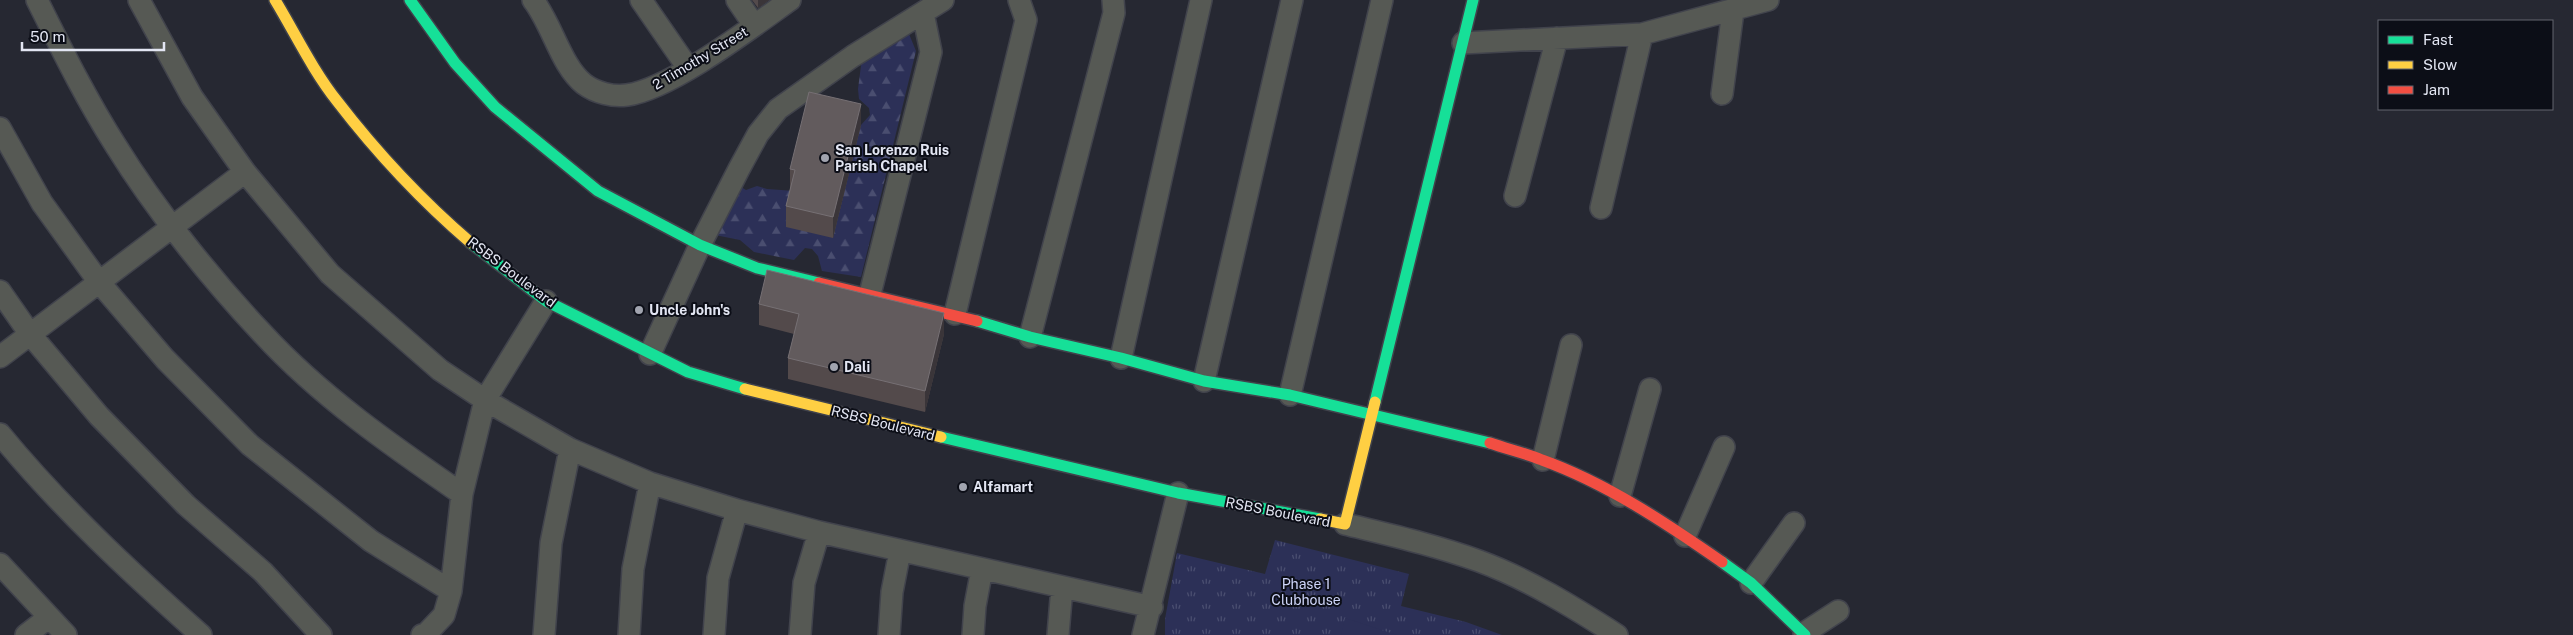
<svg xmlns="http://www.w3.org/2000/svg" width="2573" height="635" font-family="'Public Sans',sans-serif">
  <defs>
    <pattern id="forest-firs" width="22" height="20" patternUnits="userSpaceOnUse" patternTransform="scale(1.25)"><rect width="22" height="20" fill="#2c3057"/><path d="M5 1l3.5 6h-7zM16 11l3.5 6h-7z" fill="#4a4e70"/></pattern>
    <pattern id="park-tufts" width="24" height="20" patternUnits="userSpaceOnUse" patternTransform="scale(1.25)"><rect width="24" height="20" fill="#2c3057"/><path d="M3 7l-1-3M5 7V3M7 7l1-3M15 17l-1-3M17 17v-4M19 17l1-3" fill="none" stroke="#4a4e70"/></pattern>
  </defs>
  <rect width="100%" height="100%" fill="#262832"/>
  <path fill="url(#forest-firs)" d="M 909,34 L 916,51 L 861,277 L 822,271 L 818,256 L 812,249 L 805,248 L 794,260 L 754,252 L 740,240 L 715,235 L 741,187 L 746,190 L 757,186 L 767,189 L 795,191 L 861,125 L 870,115 L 869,108 L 859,99 L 858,89 L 862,58 Z"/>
  <path fill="url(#park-tufts)" d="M 1275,540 L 1409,574 L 1401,606 L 1466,622 L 1502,635 L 1165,635 L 1165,619 L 1177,553 L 1265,574 Z"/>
  <path fill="#2c3057" d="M 1345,618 L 1397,635 L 1341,635 Z"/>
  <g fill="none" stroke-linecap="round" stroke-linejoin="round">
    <defs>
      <path id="street" d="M 37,0 C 62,50 86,99 116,146 C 155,209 211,279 262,333 C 320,396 392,446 462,494
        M 139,0 L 192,97 L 245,172 L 330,274 L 440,370 L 485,400 L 570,449 L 650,483 L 737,510 L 819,532 L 1152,607
        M 533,0 C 552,24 561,66 584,84 C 596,93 613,97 627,95 C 671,89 752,27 790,0
        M 641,0 L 688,68
        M 737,0 L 754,25
        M 1463,43 L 1642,34 L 1768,0
        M 1722,94 L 1733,11
        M 0,128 L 42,203 L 99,282 L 165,359 L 250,445 L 371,541 L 451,591
        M 1515,196 L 1557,38
        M 1601,208 L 1642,34
        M 0,291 L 30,334 L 99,416 L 186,505 L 263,572 L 321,635
        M 870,294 L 931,52 L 923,13
        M 955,314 L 1026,20 L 1019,0
        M 1030,337 L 1114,13 L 1113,0
        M 650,354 L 700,245 L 739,169 L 758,134 L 778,109 L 853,56 L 943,0
        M 0,357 L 245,172
        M 1121,358 L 1201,0
        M 1204,381 L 1292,0
        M 1290,395 L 1382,0
        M 0,434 C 60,507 130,572 201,635
        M 1543,460 L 1571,345
        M 1620,496 L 1650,389
        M 1345,524 C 1390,535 1435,545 1479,561 C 1528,579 1573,607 1617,635
        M 1685,536 L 1724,447
        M 0,564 L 66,635
        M 1751,583 L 1794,523
        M 1804,633 L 1838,611
        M 26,635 L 48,618
        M 422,635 L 426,634 L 444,615 L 451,591 L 462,494 L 485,400 L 546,301
        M 544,635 L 551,543 L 570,449
        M 629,635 L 633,569 L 650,483
        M 714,635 L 718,578 L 737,510
        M 800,635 L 804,583 L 819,532
        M 889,635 L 892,592 L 900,551
        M 973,635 L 975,606 L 982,569
        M 1058,635 L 1062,587
        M 1143,635 L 1178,493"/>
      <path id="fast" d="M 410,0 L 455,63 L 495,107 L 598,191 L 700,245 L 757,268 L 819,283
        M 471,243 L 546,301 L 688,372 L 745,389
        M 977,321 L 1030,337 L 1121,358 L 1204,381 L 1290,395 L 1490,443
        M 1375,402 L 1473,0
        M 941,437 L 1178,493 L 1320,519
        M 1722,562 L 1751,583 L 1805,635"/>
      <path id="slow" d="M 275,0 C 295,33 313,71 337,101 C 377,153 422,201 471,243
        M 745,389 L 941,437
        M 1320,519 L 1345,524 L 1375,402"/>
      <path id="jam" d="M 819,283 L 977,321
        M 1490,443 C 1507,449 1525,453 1542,460 C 1606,483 1666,523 1722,562"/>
    </defs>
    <use href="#street" stroke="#41434c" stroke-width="24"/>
    <use href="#fast" stroke="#41434c" stroke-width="14"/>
    <use href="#slow" stroke="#41434c" stroke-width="14"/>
    <use href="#jam" stroke="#41434c" stroke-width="14"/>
    <use href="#street" stroke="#565954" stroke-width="21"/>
    <use href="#fast" stroke="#16e098" stroke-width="11"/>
    <use href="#slow" stroke="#ffcf43" stroke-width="11"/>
    <use href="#jam" stroke="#f24e42" stroke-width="11"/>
  </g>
  <path fill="#534a4b" d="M 752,0 L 769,0 L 758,8 Z
    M 861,125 L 833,238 L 786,227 L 786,206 L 790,190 L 790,169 Z
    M 759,304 L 944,334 L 925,412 L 788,379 L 788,358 L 794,334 L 759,325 Z"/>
  <path fill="#3a3539" d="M 758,0 L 769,0 L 758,8 Z
    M 861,104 L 861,125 L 833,238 L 833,217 Z
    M 944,313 L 944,334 L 925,412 L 925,391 Z"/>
  <path fill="#625b5d" stroke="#767074" d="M 809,92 L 861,104 L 833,217 L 786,206 L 795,170 L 790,169 Z
    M 767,270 L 944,313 L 925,391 L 788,358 L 799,314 L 759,304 Z"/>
  <g fill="#a1a4af" stroke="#0c0e17" stroke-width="2">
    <circle cx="825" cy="158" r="5"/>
    <circle cx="639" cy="310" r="5"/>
    <circle cx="834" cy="367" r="5"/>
    <circle cx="963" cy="487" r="5"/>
  </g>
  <g text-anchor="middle" stroke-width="4" stroke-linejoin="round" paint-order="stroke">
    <g font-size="14" fill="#e3e6f3" stroke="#0c0e17">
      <text transform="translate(700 58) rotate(-31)" y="5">2 Timothy Street</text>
      <text transform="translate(512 272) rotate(37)" y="5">RSBS Boulevard</text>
      <text transform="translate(883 423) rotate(14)" y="5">RSBS Boulevard</text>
      <text transform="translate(1278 512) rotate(11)" y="5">RSBS Boulevard</text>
    </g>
    <g font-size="14" font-weight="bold" fill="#e3e6f3" stroke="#0c0e17" text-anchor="start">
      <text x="835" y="155">San Lorenzo Ruis<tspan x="835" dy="16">Parish Chapel</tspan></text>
      <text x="649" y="315">Uncle John's</text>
      <text x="844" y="372">Dali</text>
      <text x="973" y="492">Alfamart</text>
    </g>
    <g font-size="14" fill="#ced5f9" stroke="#0c0e17">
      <text x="1306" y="589">Phase 1<tspan x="1306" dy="16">Clubhouse</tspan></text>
    </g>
  </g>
  <rect x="2378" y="20" width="175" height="90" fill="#0c0e17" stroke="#62646f"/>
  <rect x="2388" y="36" width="25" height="8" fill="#16e098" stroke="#62646f"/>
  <text x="2423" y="45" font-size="15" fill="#e3e6f3">Fast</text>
  <rect x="2388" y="61" width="25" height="8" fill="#ffcf43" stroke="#62646f"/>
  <text x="2423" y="70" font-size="15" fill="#e3e6f3">Slow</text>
  <rect x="2388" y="86" width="25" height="8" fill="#f24e42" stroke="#62646f"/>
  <text x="2423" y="95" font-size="15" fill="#e3e6f3">Jam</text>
  <path d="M22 42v8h142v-8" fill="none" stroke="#e3e6f3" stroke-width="2.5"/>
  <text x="30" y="42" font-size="15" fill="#e3e6f3" stroke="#0c0e17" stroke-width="4" paint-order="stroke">50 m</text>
</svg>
